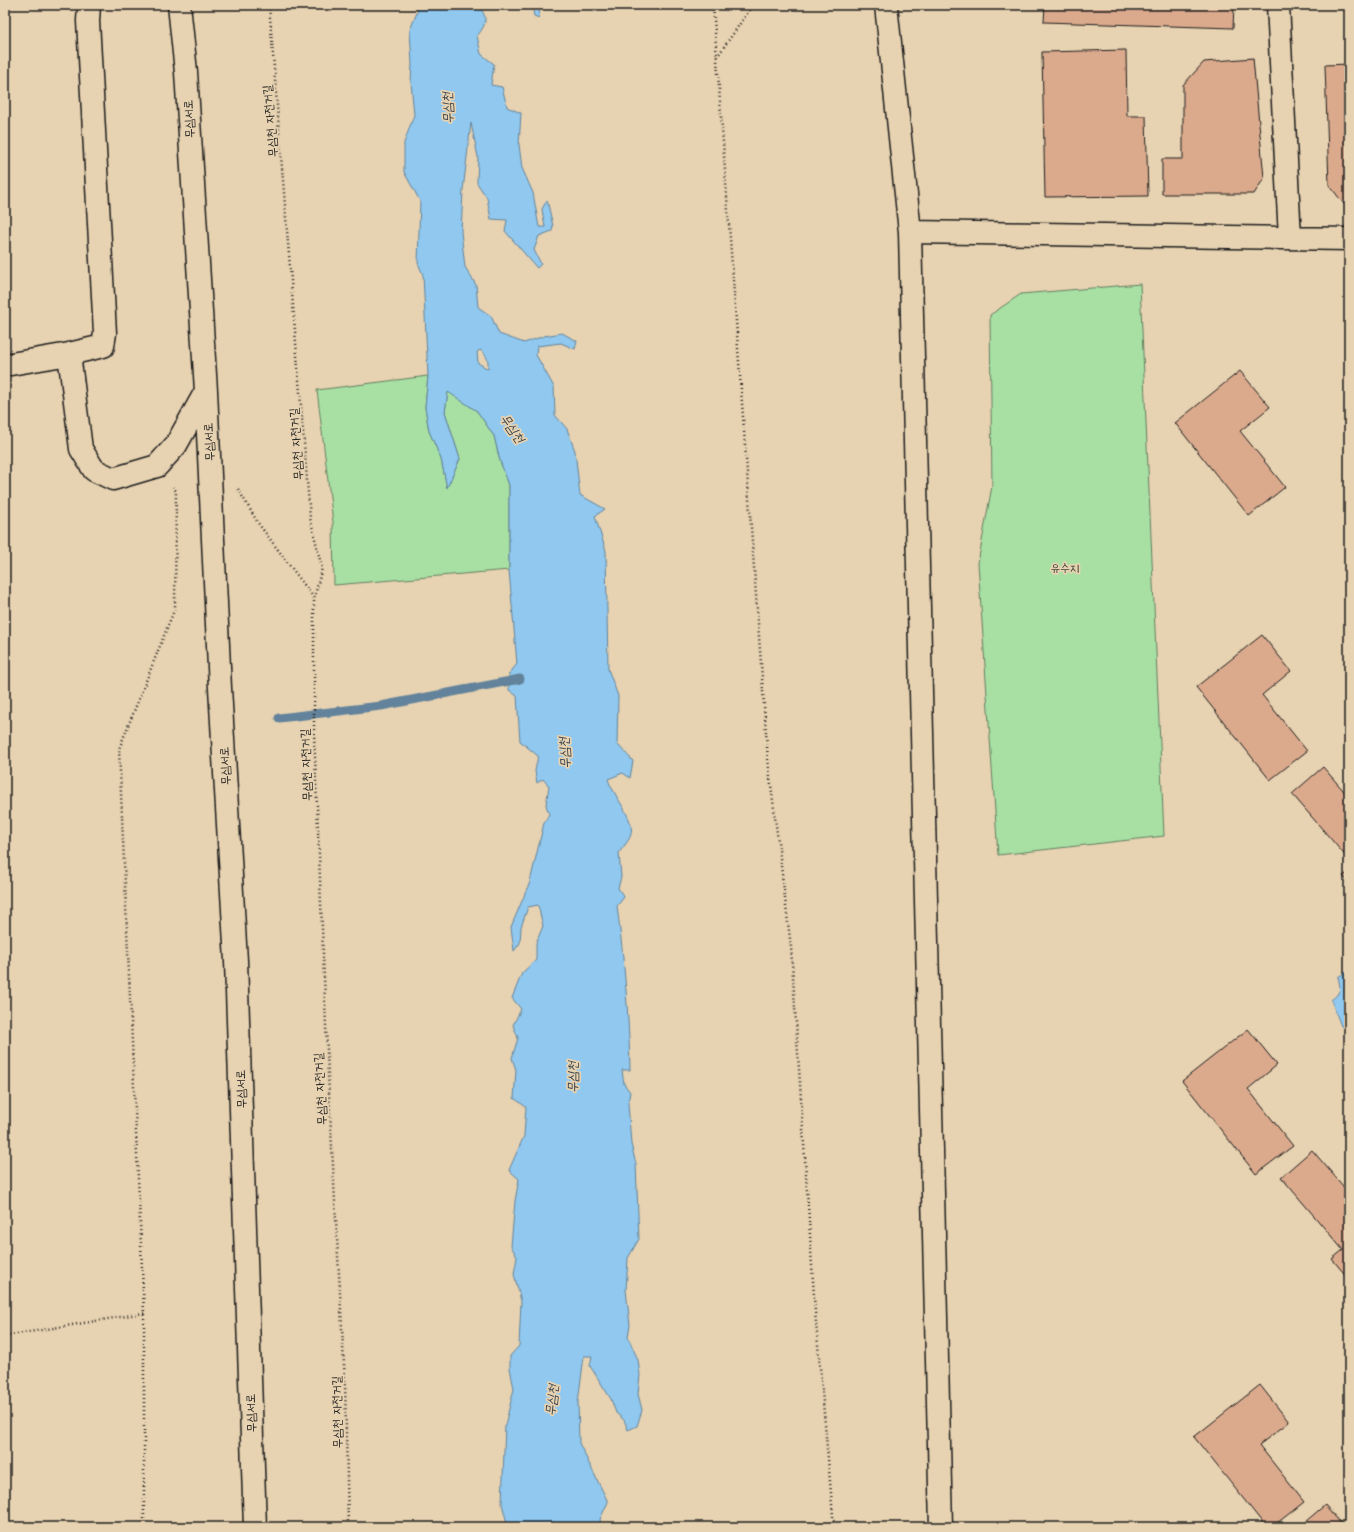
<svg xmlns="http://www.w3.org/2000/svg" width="1354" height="1532" font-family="'Architects Daughter','Poor Story',sans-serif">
  <rect width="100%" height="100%" fill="#e7d2b1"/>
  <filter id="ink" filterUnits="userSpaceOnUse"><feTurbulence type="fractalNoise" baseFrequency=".025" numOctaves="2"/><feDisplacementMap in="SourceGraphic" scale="8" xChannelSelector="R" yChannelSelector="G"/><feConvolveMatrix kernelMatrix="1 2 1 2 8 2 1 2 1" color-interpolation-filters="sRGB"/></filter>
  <g filter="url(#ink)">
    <path fill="#a8e0a4" stroke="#627e60" d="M 1140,284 L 1164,836 L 998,855 L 978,563 L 992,486 L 990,315 L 1021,294 Z
      M 428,376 L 425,407 L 429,431 L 441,459 L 447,487 L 460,459 L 445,412 L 448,391 L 477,411 L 494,436 L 500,461 L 509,485 L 509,570 L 334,585 L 333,522 L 317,390 Z"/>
    <path fill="#90c8ef" stroke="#62839b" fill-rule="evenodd" d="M 414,5 L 478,5 C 488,17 487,24 477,36 L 481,54 L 494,64 L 491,85 L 502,87 L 507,107 L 521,113 L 519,145 L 522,168 L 533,193 L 539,227 L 545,227 L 542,209 L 547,200 L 553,226 L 552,231 L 539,236 L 534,250 L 541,264 L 537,268 L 505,231 L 507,220 L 491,219 L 487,198 L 477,183 L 478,157 L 471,123 L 463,190 L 461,232 L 465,267 L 476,285 L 478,307 L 491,316 L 499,334 L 524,343 L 544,336 L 562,333 L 577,341 L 575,349 L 561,343 L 537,346 L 536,355 L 554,387 L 555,415 L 567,429 L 575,451 L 580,495 L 605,509 L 595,516 L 606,551 L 608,669 L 618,696 L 617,744 L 633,761 L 630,778 L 623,773 L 608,779 C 613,795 635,819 631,834 C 630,840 622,848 619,853 L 621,877 L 618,888 L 624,897 L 617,906 C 624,960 629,1015 630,1070 L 622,1070 L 624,1084 L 630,1092 L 628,1103 L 631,1144 L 636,1164 L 639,1239 L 628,1258 L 626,1290 L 630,1325 L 628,1337 L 638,1360 L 640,1375 L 638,1394 L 642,1410 L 637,1426 L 628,1430 L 624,1420 L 616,1413 L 611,1399 L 590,1366 L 592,1356 L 584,1356 L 578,1402 L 579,1443 L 608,1502 L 600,1519 L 601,1527 L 508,1527 L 502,1504 L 505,1425 L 514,1389 L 510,1368 L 510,1356 L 519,1346 L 521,1301 L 514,1274 L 517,1257 L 511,1246 L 515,1201 L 519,1179 L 509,1170 L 524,1136 L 526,1107 L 514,1098 L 516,1070 L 512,1058 L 518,1038 L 513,1025 L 521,1009 L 512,998 L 522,973 L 536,960 L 536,943 L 543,926 L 538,905 L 528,907 L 521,927 L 520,943 L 514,951 L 511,927 L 530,882 L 544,823 L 549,814 L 546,805 L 549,786 L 543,779 L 537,783 L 535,771 L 538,756 L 520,741 L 517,696 L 509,690 L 509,674 L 517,664 L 509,570 L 509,485 L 500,461 L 494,436 L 477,411 L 448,392 L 445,412 L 460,459 L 447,488 L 441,459 L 429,431 L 425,407 L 428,376 L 423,275 L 418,263 L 420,201 L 404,172 L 404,143 L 414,115 L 411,82 L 412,64 L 410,30 L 418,10 ZM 480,350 C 487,355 489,361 488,369 L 478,363 L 477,352 Z
      M 532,5 L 540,5 L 539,18 L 534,16 Z
      M 1349,970 L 1349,1029 L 1341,1026 L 1331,1000 C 1341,993 1341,988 1338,977 Z"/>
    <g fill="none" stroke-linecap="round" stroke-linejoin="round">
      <path stroke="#62839b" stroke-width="9" d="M 279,718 L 381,706 L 520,679"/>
    </g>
    <path fill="#dbaa8d" stroke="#1c1c1c" d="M 1045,5 L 1234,5 L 1233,28 L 1044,22 Z
      M 1126,50 L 1127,116 L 1146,116 L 1148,196 L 1045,197 L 1042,52 Z
      M 1253,58 L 1264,178 L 1254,194 L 1162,194 L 1162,159 L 1183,159 L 1183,85 L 1204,62 Z
      M 1349,64 L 1349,204 L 1344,204 L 1329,185 L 1325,65 Z
      M 1240,371 L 1270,407 L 1240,431 L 1285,487 L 1249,516 L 1175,423 Z
      M 1262,635 L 1291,671 L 1262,695 L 1307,751 L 1270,780 L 1196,687 Z
      M 1323,767 L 1349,797 L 1349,860 L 1292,794 Z
      M 1349,872 L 1349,883 L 1343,876 Z
      M 1248,1029 L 1277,1065 L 1248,1089 L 1293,1146 L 1256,1174 L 1182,1081 Z
      M 1312,1150 L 1349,1193 L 1349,1279 L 1332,1259 L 1343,1250 L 1281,1177 Z
      M 1260,1385 L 1289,1422 L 1259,1445 L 1304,1502 L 1272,1527 L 1266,1527 L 1194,1437 Z
      M 1325,1505 L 1344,1527 L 1299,1527 Z"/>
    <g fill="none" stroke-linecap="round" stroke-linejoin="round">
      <defs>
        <path id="minor" d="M 179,5 L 186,72 L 206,391 L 220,688 L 236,961 L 255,1527
          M 886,5 L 910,232 L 941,1527
          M 1278,5 L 1290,238
          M 910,232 L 1349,239
          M 69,354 L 81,449 L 94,470 L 113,479 L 157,466 L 176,445 L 206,391
          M 5,365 L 69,354 L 103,346 L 105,333 L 88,21 L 89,5"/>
      </defs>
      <use href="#minor" stroke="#1c1c1c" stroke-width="25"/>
      <path stroke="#1c1c1c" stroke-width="2.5" stroke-dasharray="1 3" stroke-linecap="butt" d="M 269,5 L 310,518 L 322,568 L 314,599 L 314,732 L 328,1075 L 345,1382 L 348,1527
        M 713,5 L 768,760 L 791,947 L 815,1311 L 834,1527
        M 717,57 L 753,5
        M 238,489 L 258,523 L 314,598
        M 5,1336 L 144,1313
        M 144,1527 L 144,1313 L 119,749 L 175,608 L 176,491 L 173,487"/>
      <use href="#minor" stroke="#e7d2b1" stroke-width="22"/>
    </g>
  </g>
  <g text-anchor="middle" stroke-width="3.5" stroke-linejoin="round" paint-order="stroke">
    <g font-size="12" fill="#1c1c1c" stroke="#e7d2b1">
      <text transform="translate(189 119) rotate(-93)" y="4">무심서로</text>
      <text transform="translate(270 121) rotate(-95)" y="4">무심천 자전거길</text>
      <text transform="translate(209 442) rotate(-93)" y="4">무심서로</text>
      <text transform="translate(296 444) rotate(-94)" y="4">무심천 자전거길</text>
      <text transform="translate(306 765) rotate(-92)" y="4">무심천 자전거길</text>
      <text transform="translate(225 766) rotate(-93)" y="4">무심서로</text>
      <text transform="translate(241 1089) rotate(-92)" y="4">무심서로</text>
      <text transform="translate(320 1089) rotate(-93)" y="4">무심천 자전거길</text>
      <text transform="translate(337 1412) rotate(-91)" y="4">무심천 자전거길</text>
      <text transform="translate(251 1413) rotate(-92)" y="4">무심서로</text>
    </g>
    <g font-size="12" fill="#384337" stroke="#e7d2b1">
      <text x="1065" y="572">유수지</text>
    </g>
    <g font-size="13" font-style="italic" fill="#333e46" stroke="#e7d2b1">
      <text transform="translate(447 108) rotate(-93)" y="5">무심천</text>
      <text transform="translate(513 428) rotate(55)" y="5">무심천</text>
      <text transform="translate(564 753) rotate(-94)" y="5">무심천</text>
      <text transform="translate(572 1077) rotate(-90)" y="5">무심천</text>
      <text transform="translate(551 1400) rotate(-84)" y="5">무심천</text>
    </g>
  </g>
  <rect width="1354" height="1532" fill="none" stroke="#e7d2b1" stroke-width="20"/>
  <rect x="10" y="10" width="1334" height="1512" fill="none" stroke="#1c1c1c" stroke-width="1.5" filter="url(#ink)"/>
</svg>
